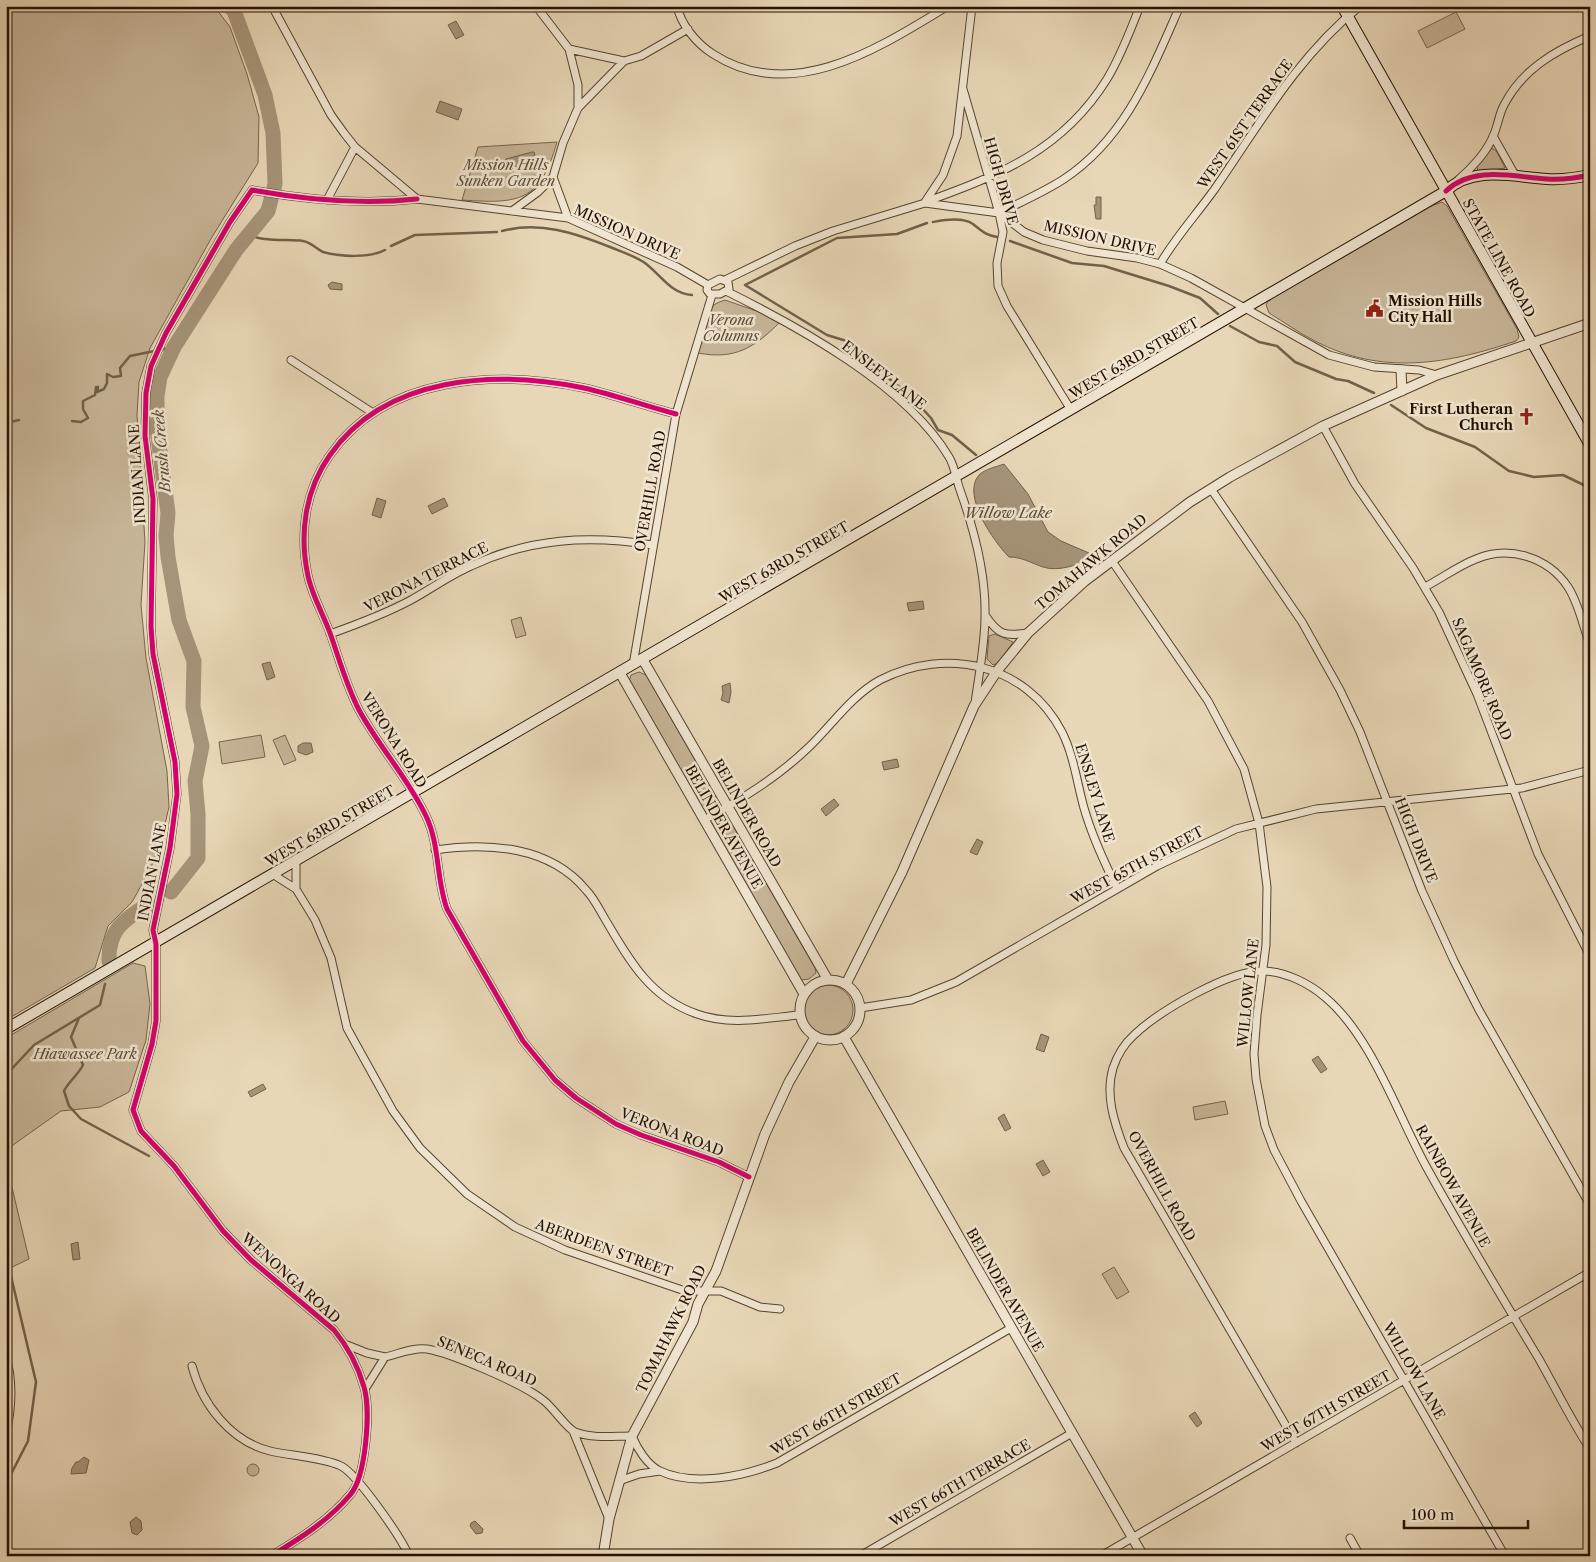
<svg xmlns="http://www.w3.org/2000/svg" width="1596" height="1562" font-family="'Libre Caslon Text',serif">
  <rect width="100%" height="100%" fill="#e8d7b7"/>
  <filter id="stains"><feTurbulence type="fractalNoise" baseFrequency=".004" numOctaves="4"/><feColorMatrix values="0 0 0 0 .2 0 0 0 0 .09 0 0 0 0 .02 0 0 0 .5 -.17"/></filter>
  <radialGradient id="worn" r=".72"><stop offset=".6" stop-color="#630" stop-opacity="0"/><stop offset="1" stop-color="#630" stop-opacity=".3"/></radialGradient>
  <path fill="#c7b598" stroke="#76634c" d="M 6,6 L 214,6 L 230,27 L 247,74 L 259,117 L 258,163 L 212,237 L 150,348 L 139,382 L 137,415 L 145,542 L 141,605 L 146,658 L 167,771 L 169,807 L 161,841 L 150,870 L 132,902 L 108,926 L 95,968 L 6,1020 Z
    M 1456,12 L 1465,29 L 1427,48 L 1418,31 Z
    M 557,142 C 540,202 519,204 462,200 L 478,147 Z
    M 1492,148 L 1497,152 L 1505,168 L 1478,172 L 1477,167 Z
    M 1442,202 L 1447,206 L 1517,329 L 1519,337 L 1516,341 C 1448,364 1382,376 1315,341 C 1299,333 1284,322 1269,313 L 1266,305 L 1268,301 L 1429,207 Z
    M 725,300 L 768,315 L 780,322 C 754,348 735,360 698,353 C 701,339 703,316 714,305 C 716,303 722,301 725,300 Z
    M 521,617 L 526,635 L 516,638 L 511,620 Z
    M 995,634 L 1013,642 L 998,663 L 993,665 L 987,659 L 989,636 Z
    M 639,672 L 646,675 L 718,800 L 718,805 L 704,812 L 629,682 L 631,675 Z
    M 261,735 L 265,757 L 222,764 L 219,742 Z
    M 285,735 L 296,760 L 284,765 L 273,740 Z
    M 725,816 L 729,819 L 815,968 L 816,973 L 809,979 L 801,980 L 711,824 Z
    M 133,963 L 145,966 L 150,1004 L 146,1040 L 129,1092 L 100,1107 L 61,1111 L 6,1150 L 6,1038 Z
    M803 1010a25 25 0 1 1 50 0a25 25 0 1 1-50 0Z
    M 1225,1101 L 1228,1114 L 1195,1120 L 1193,1107 Z
    M 6,1162 L 29,1259 L 6,1270 Z
    M 1114,1267 L 1129,1292 L 1117,1299 L 1102,1274 Z
    M247 1470a6 6 0 1 1 12 0a6 6 0 1 1-12 0Z"/>
  <path fill="#a69479" stroke="#726049" d="M 456,21 L 464,35 L 456,39 L 448,25 Z
    M 440,101 L 462,109 L 458,120 L 436,112 Z
    M 532,152 L 534,152 L 535,155 L 516,167 L 505,161 L 506,159 Z
    M 1096,197 L 1101,197 L 1101,219 L 1096,219 L 1094,205 L 1096,205 Z
    M 332,282 L 342,284 L 342,290 L 330,289 L 328,285 Z
    M 1004,464 L 1028,494 L 1048,532 L 1061,541 L 1089,553 L 1091,559 C 1077,565 1058,572 1043,567 C 1031,563 1022,557 1009,557 C 994,542 961,495 979,475 C 985,469 996,467 1004,464 Z
    M 377,498 L 386,501 L 381,518 L 372,515 Z
    M 444,498 L 448,506 L 432,514 L 428,506 Z
    M 923,601 L 924,609 L 909,611 L 907,603 Z
    M 270,662 L 275,677 L 267,680 L 262,664 Z
    M 730,683 L 731,692 L 729,703 L 721,700 L 723,693 L 722,686 Z
    M 303,743 L 311,743 L 313,752 L 306,755 L 298,752 L 298,746 Z
    M 897,759 L 899,767 L 884,770 L 882,762 Z
    M 834,799 L 839,805 L 826,816 L 821,809 Z
    M 977,839 L 983,842 L 977,855 L 970,852 Z
    M 1041,1034 L 1049,1037 L 1044,1052 L 1036,1049 Z
    M 1318,1056 L 1327,1069 L 1321,1073 L 1312,1060 Z
    M 263,1084 L 266,1089 L 251,1097 L 248,1092 Z
    M 1004,1114 L 1011,1128 L 1005,1131 L 998,1118 Z
    M 1043,1160 L 1050,1172 L 1043,1176 L 1036,1164 Z
    M 78,1242 L 80,1259 L 73,1260 L 71,1244 Z
    M 1195,1412 L 1202,1423 L 1197,1427 L 1189,1416 Z
    M 84,1457 L 89,1460 L 86,1473 L 71,1474 L 72,1468 L 76,1462 L 78,1462 Z
    M 136,1517 L 141,1521 L 142,1530 L 137,1535 L 132,1533 L 130,1522 Z
    M 475,1521 L 483,1529 L 482,1533 L 476,1534 L 470,1526 L 471,1523 Z"/>
  <g fill="none" stroke-linecap="round" stroke-linejoin="round">
    <path stroke="#726049" stroke-width="2.5" d="M 933,222 C 945,220 962,217 973,224 C 982,231 985,235 997,237
      M 502,231 C 540,221 575,233 610,247 C 622,252 635,256 645,263 C 661,275 671,294 692,295
      M 249,234 C 258,242 289,239 303,241 C 311,242 316,249 323,252 C 340,257 370,258 385,250
      M 1010,241 L 1072,263 L 1104,266 L 1169,286 L 1200,298 L 1218,314
      M 391,246 L 415,235 L 497,232
      M 745,285 L 827,335 L 853,343 L 864,352 L 877,369 L 911,396 L 931,418 L 938,430 L 952,435 L 976,455
      M 745,285 L 837,238 L 897,234 L 927,223
      M 1230,326 L 1259,342 L 1277,346 L 1295,362 L 1336,379 L 1348,381 L 1374,393
      M 1391,405 L 1426,428 L 1475,447 L 1509,471 L 1534,477 L 1563,475 L 1590,488
      M 72,421 L 81,422 L 88,418 L 83,409 L 83,401 L 95,395 L 96,387 L 98,387 L 97,392 L 104,389 L 107,383 L 107,374 L 113,377 L 121,376 L 120,368 L 130,356 L 174,347
      M 6,423 L 19,420
      M 79,1018 L 71,1037 L 83,1065 C 78,1075 69,1081 64,1091 L 69,1106 L 81,1119 L 149,1156
      M 6,1075 L 34,1045 L 100,1005 L 105,984
      M 6,1255 L 36,1382 L 28,1441 L 6,1484"/>
    <path stroke="#a69479" stroke-width="15" d="M 171,892 L 198,858 L 198,814 L 195,781 L 202,746 L 193,707 L 194,661 L 179,620 L 168,557 L 166,536 L 168,513 L 157,429 L 157,396 L 160,377 L 174,347 L 236,250 L 268,211 L 275,184 L 273,133 L 265,95 L 234,11 L 229,6
      M 109,961 C 108,929 124,920 149,904"/>
    <defs>
      <path id="minor" d="M 272,6 L 331,115 L 344,133 L 355,147 L 417,199 L 568,218 L 677,267 L 708,285
        M 536,6 L 569,49 L 624,61
        M 677,6 C 681,25 697,44 713,54 C 792,105 879,48 948,6
        M 569,49 L 578,85 L 578,108
        M 963,89 L 999,213 L 1003,232 L 997,263 L 998,286 L 1007,306 L 1071,410
        M 1493,136 L 1515,175
        M 1458,180 C 1471,169 1488,151 1494,134 C 1498,125 1499,114 1504,105 C 1522,70 1554,51 1590,36
        M 327,200 L 355,147
        M 925,202 C 1000,175 1063,150 1107,79 C 1121,56 1130,31 1140,6
        M 925,202 L 943,175 L 957,136 L 972,6
        M 512,211 L 538,192 L 553,177
        M 999,213 C 1021,202 1044,192 1064,179 C 1126,138 1151,71 1180,6
        M 568,218 L 553,177 L 563,143 L 578,108 L 624,61 L 641,56 L 688,29
        M 1160,264 C 1175,238 1196,215 1214,190 C 1259,125 1297,57 1360,6
        M 720,279 L 728,282 L 729,289 L 720,294 L 710,294 L 707,290 L 708,285 Z
        M 725,280 L 795,246 L 833,231 L 925,203 L 999,213 L 1024,232 L 1043,240 L 1087,251 L 1137,258 L 1160,264 L 1191,278 L 1329,355 L 1374,367 L 1419,370 L 1437,375
        M 726,291 C 799,327 907,386 949,457 C 955,467 956,479 960,490 C 974,529 986,574 985,616 C 985,644 979,674 975,703
        M 291,360 L 373,413
        M 676,414 C 645,406 615,395 584,388 C 496,370 386,375 330,455 C 305,490 299,534 308,576 C 312,595 323,614 330,633 C 339,658 346,685 359,710 C 379,747 408,778 426,816 C 440,845 436,879 447,909 L 523,1041 L 555,1080 L 576,1098 L 616,1124 L 641,1135 L 719,1162 L 749,1177
        M 1323,426 L 1355,484 L 1413,568 L 1439,612 L 1477,694 L 1538,854 L 1590,956
        M 1211,489 L 1302,622 L 1340,690 L 1360,732 L 1422,891 L 1454,961 L 1479,1010 L 1590,1205
        M 1112,561 L 1208,701 L 1244,769 L 1259,823 L 1267,887 L 1266,945 L 1257,1015 L 1254,1054 L 1256,1079 L 1265,1126 L 1274,1150 L 1301,1201 L 1505,1556
        M 1425,587 C 1442,578 1458,566 1476,559 C 1509,545 1548,557 1568,587 C 1579,604 1583,626 1590,645
        M 985,615 C 999,636 1005,636 1028,633
        M 330,634 C 358,624 385,614 411,600 C 431,589 450,575 471,566 C 530,538 589,535 653,545
        M 633,665 L 676,414 L 712,295
        M 704,820 C 742,799 778,777 809,747 C 832,725 851,696 880,680 C 946,646 1027,664 1062,732 C 1074,756 1077,783 1084,808 C 1092,836 1104,862 1117,888
        M 435,850 C 488,842 550,846 586,890 C 594,898 599,909 605,919 C 629,960 650,998 697,1014 C 730,1026 766,1018 799,1015
        M 274,875 L 296,889 L 315,920 L 331,958 L 347,1028 L 393,1111 L 420,1148 L 467,1194 L 515,1227 L 565,1250 L 685,1291 L 721,1291 L 760,1307 L 780,1309
        M 296,889 L 296,861
        M 860,1008 L 911,1000 L 956,982 L 1157,866 L 1236,829 L 1316,809 L 1522,788 L 1590,770
        M 347,1345 L 367,1353 L 385,1357
        M 6,1356 C 13,1381 12,1408 6,1434
        M 192,1366 C 202,1404 230,1441 270,1451 C 292,1456 321,1457 341,1466 C 357,1474 401,1537 409,1556
        M 365,1389 L 385,1357 C 399,1354 413,1347 427,1349 C 451,1353 523,1384 543,1400 C 553,1407 566,1428 575,1432 C 594,1439 613,1436 632,1436 C 637,1448 647,1465 660,1471 C 694,1487 744,1476 777,1463 L 1011,1328
        M 573,1431 L 609,1519
        M 1296,1443 L 1124,1148 C 1114,1122 1105,1095 1113,1068 C 1117,1056 1124,1044 1134,1035 C 1158,1012 1230,969 1264,971 C 1286,972 1309,983 1326,998 C 1372,1037 1398,1116 1427,1168 C 1463,1233 1501,1296 1539,1359 C 1556,1389 1571,1420 1590,1449
        M 619,1481 L 639,1474 L 660,1471
        M 1350,1538 L 1360,1556
        M 271,1556 C 299,1539 328,1521 350,1495 C 366,1477 371,1410 364,1387 C 358,1366 348,1347 334,1330 L 251,1260 L 223,1231 L 174,1166 L 141,1131 L 133,1110 L 152,1044 L 156,1021 L 156,944 L 153,930 L 170,848 L 177,794 L 175,762 L 153,654 L 151,627 L 153,499 L 145,436 L 146,393 L 151,366 L 166,333 L 230,222 L 252,190 C 307,200 362,205 417,199
        M 860,1556 L 1072,1433
        M 1101,1556 L 1590,1272"/>
      <path id="tertiary" d="M 1401,370 L 1402,391
        M 643,660 L 828,980
        M 620,673 L 804,994
        M800 1010a30 30 0 1 1 60 0a30 30 0 1 1-60 0Z
        M 846,984 L 902,872 L 974,706 L 997,671 L 1028,633 L 1085,581 L 1190,502 L 1230,477 L 1323,426 L 1437,375 L 1590,323
        M 844,1037 L 1143,1556
        M 603,1556 L 609,1519 L 632,1436 L 693,1322 L 698,1304 L 716,1271 L 765,1134 L 789,1082 L 815,1037"/>
      <path id="secondary" d="M 1342,6 L 1590,445
        M 6,1029 C 488,753 967,472 1446,191 C 1473,165 1514,177 1547,179 C 1561,180 1576,178 1590,175"/>
    </defs>
    <use href="#minor" stroke="#56422e" stroke-width="9"/>
    <use href="#tertiary" stroke="#56422e" stroke-width="11"/>
    <use href="#secondary" stroke="#251100" stroke-width="12"/>
    <use href="#minor" stroke="#f0e5d0" stroke-width="7"/>
    <use href="#tertiary" stroke="#f0e5d0" stroke-width="9"/>
    <use href="#secondary" stroke="#f0e5d0" stroke-width="10"/>
    <defs>
      <path id="cycleway" d="M 1446,191 C 1473,165 1514,177 1547,179 C 1561,180 1576,178 1590,175
        M 676,414 C 645,406 615,395 584,388 C 496,370 386,375 330,455 C 305,490 299,534 308,576 C 312,595 323,614 330,633 C 339,658 346,685 359,710 C 379,747 408,778 426,816 C 440,845 436,879 447,909 L 523,1041 L 555,1080 L 576,1098 L 616,1124 L 641,1135 L 719,1162 L 749,1177
        M 271,1556 C 299,1539 328,1521 350,1495 C 366,1477 371,1410 364,1387 C 358,1366 348,1347 334,1330 L 251,1260 L 223,1231 L 174,1166 L 141,1131 L 133,1110 L 152,1044 L 156,1021 L 156,944 L 153,930 L 170,848 L 177,794 L 175,762 L 153,654 L 151,627 L 153,499 L 145,436 L 146,393 L 151,366 L 166,333 L 230,222 L 252,190 C 307,200 362,205 417,199"/>
    </defs>
    <use href="#cycleway" stroke="#f0e5d0" stroke-width="8"/>
    <use href="#cycleway" stroke="#d6006c" stroke-width="5"/>
  </g>
  <defs>
    <symbol id="civic-bare" viewBox="-9 -9 18 18"><path d="M-.6-6.5H3V-4.5H.6V-3L4-1V1h2V6H-6V1h2V-1L-.6-3ZM-1.2 2.5V6h2.4V2.5Z" fill="#8f2418" stroke="#f0e5d0" stroke-width="2.5" paint-order="stroke"/></symbol>
    <symbol id="church-bare" viewBox="-9 -9 18 18"><path d="M-1.2-6h2.4v3.5h3.3v2.4h-3.3V6h-2.4V-.1h-3.3v-2.4h3.3Z" fill="#8f2418" stroke="#f0e5d0" stroke-width="2.5" paint-order="stroke"/></symbol>
  </defs>
  <g fill-rule="evenodd">
    <use href="#civic-bare" x="1362" y="296" width="25" height="25"/>
    <use href="#church-bare" x="1514" y="404" width="25" height="25"/>
  </g>
  <g text-anchor="middle" stroke-width="5" stroke-linejoin="round" paint-order="stroke">
    <g font-size="14" fill="#251100" stroke="#f0e5d0">
      <text transform="translate(1245 124) rotate(-55)" y="5">WEST 61ST TERRACE</text>
      <text transform="translate(1001 181) rotate(74)" y="5">HIGH DRIVE</text>
      <text transform="translate(627 232) rotate(24)" y="5">MISSION DRIVE</text>
      <text transform="translate(1100 238) rotate(13)" y="5">MISSION DRIVE</text>
      <text transform="translate(1499 258) rotate(61)" y="5">STATE LINE ROAD</text>
      <text transform="translate(1134 358) rotate(-30)" y="5">WEST 63RD STREET</text>
      <text transform="translate(884 375) rotate(38)" y="5">ENSLEY LANE</text>
      <text transform="translate(137 474) rotate(-94)" y="5">INDIAN LANE</text>
      <text transform="translate(650 491) rotate(-80)" y="5">OVERHILL ROAD</text>
      <text transform="translate(784 562) rotate(-30)" y="5">WEST 63RD STREET</text>
      <text transform="translate(1091 562) rotate(-40)" y="5">TOMAHAWK ROAD</text>
      <text transform="translate(426 577) rotate(-27)" y="5">VERONA TERRACE</text>
      <text transform="translate(1482 679) rotate(67)" y="5">SAGAMORE ROAD</text>
      <text transform="translate(394 740) rotate(58)" y="5">VERONA ROAD</text>
      <text transform="translate(1095 793) rotate(73)" y="5">ENSLEY LANE</text>
      <text transform="translate(747 813) rotate(60)" y="5">BELINDER ROAD</text>
      <text transform="translate(330 826) rotate(-30)" y="5">WEST 63RD STREET</text>
      <text transform="translate(724 827) rotate(60)" y="5">BELINDER AVENUE</text>
      <text transform="translate(1416 840) rotate(68)" y="5">HIGH DRIVE</text>
      <text transform="translate(1137 865) rotate(-28)" y="5">WEST 65TH STREET</text>
      <text transform="translate(152 872) rotate(-79)" y="5">INDIAN LANE</text>
      <text transform="translate(1248 993) rotate(-84)" y="5">WILLOW LANE</text>
      <text transform="translate(672 1132) rotate(21)" y="5">VERONA ROAD</text>
      <text transform="translate(1162 1186) rotate(61)" y="5">OVERHILL ROAD</text>
      <text transform="translate(1453 1186) rotate(61)" y="5">RAINBOW AVENUE</text>
      <text transform="translate(604 1248) rotate(20)" y="5">ABERDEEN STREET</text>
      <text transform="translate(291 1278) rotate(42)" y="5">WENONGA ROAD</text>
      <text transform="translate(1005 1290) rotate(60)" y="5">BELINDER AVENUE</text>
      <text transform="translate(671 1329) rotate(-64)" y="5">TOMAHAWK ROAD</text>
      <text transform="translate(487 1361) rotate(23)" y="5">SENECA ROAD</text>
      <text transform="translate(1414 1371) rotate(60)" y="5">WILLOW LANE</text>
      <text transform="translate(1326 1411) rotate(-30)" y="5">WEST 67TH STREET</text>
      <text transform="translate(836 1414) rotate(-30)" y="5">WEST 66TH STREET</text>
      <text transform="translate(960 1483) rotate(-30)" y="5">WEST 66TH TERRACE</text>
    </g>
    <g font-size="14" font-style="italic" fill="#5e4a35" stroke="#f0e5d0">
      <text x="506" y="170">Mission Hills<tspan x="506" dy="16">Sunken Garden</tspan></text>
      <text x="731" y="325">Verona<tspan x="731" dy="16">Columns</tspan></text>
      <text x="85" y="1059">Hiawassee Park</text>
    </g>
    <g font-size="14" font-weight="bold" fill="#251100" stroke="#f0e5d0" text-anchor="start">
      <text x="1388" y="306">Mission Hills<tspan x="1388" dy="16">City Hall</tspan></text>
      <text x="1513" y="414" text-anchor="end">First Lutheran<tspan x="1513" dy="16">Church</tspan></text>
    </g>
    <g font-size="15" font-style="italic" fill="#5f4c36" stroke="#f0e5d0">
      <text transform="translate(162 451) rotate(-95)" y="5">Brush Creek</text>
      <text x="1008" y="518">Willow Lake</text>
    </g>
  </g>
  <rect width="1596" height="1562" fill="none" stroke="#e8d7b7" stroke-width="25"/>
  <rect x="8" y="8" width="1581" height="1547" fill="none" stroke="#251100" stroke-width="2.5"/>
  <rect x="12" y="12" width="1571" height="1537" fill="none" stroke="#251100"/>
  <path d="M1404 1520v8h124v-8" fill="none" stroke="#251100" stroke-width="2.5"/>
  <text x="1411" y="1520" font-size="15" fill="#251100" stroke="#f0e5d0" stroke-width="4" paint-order="stroke">100 m</text>
  <rect width="100%" height="100%" filter="url(#stains)"/>
  <rect width="100%" height="100%" fill="url(#worn)"/>
</svg>
